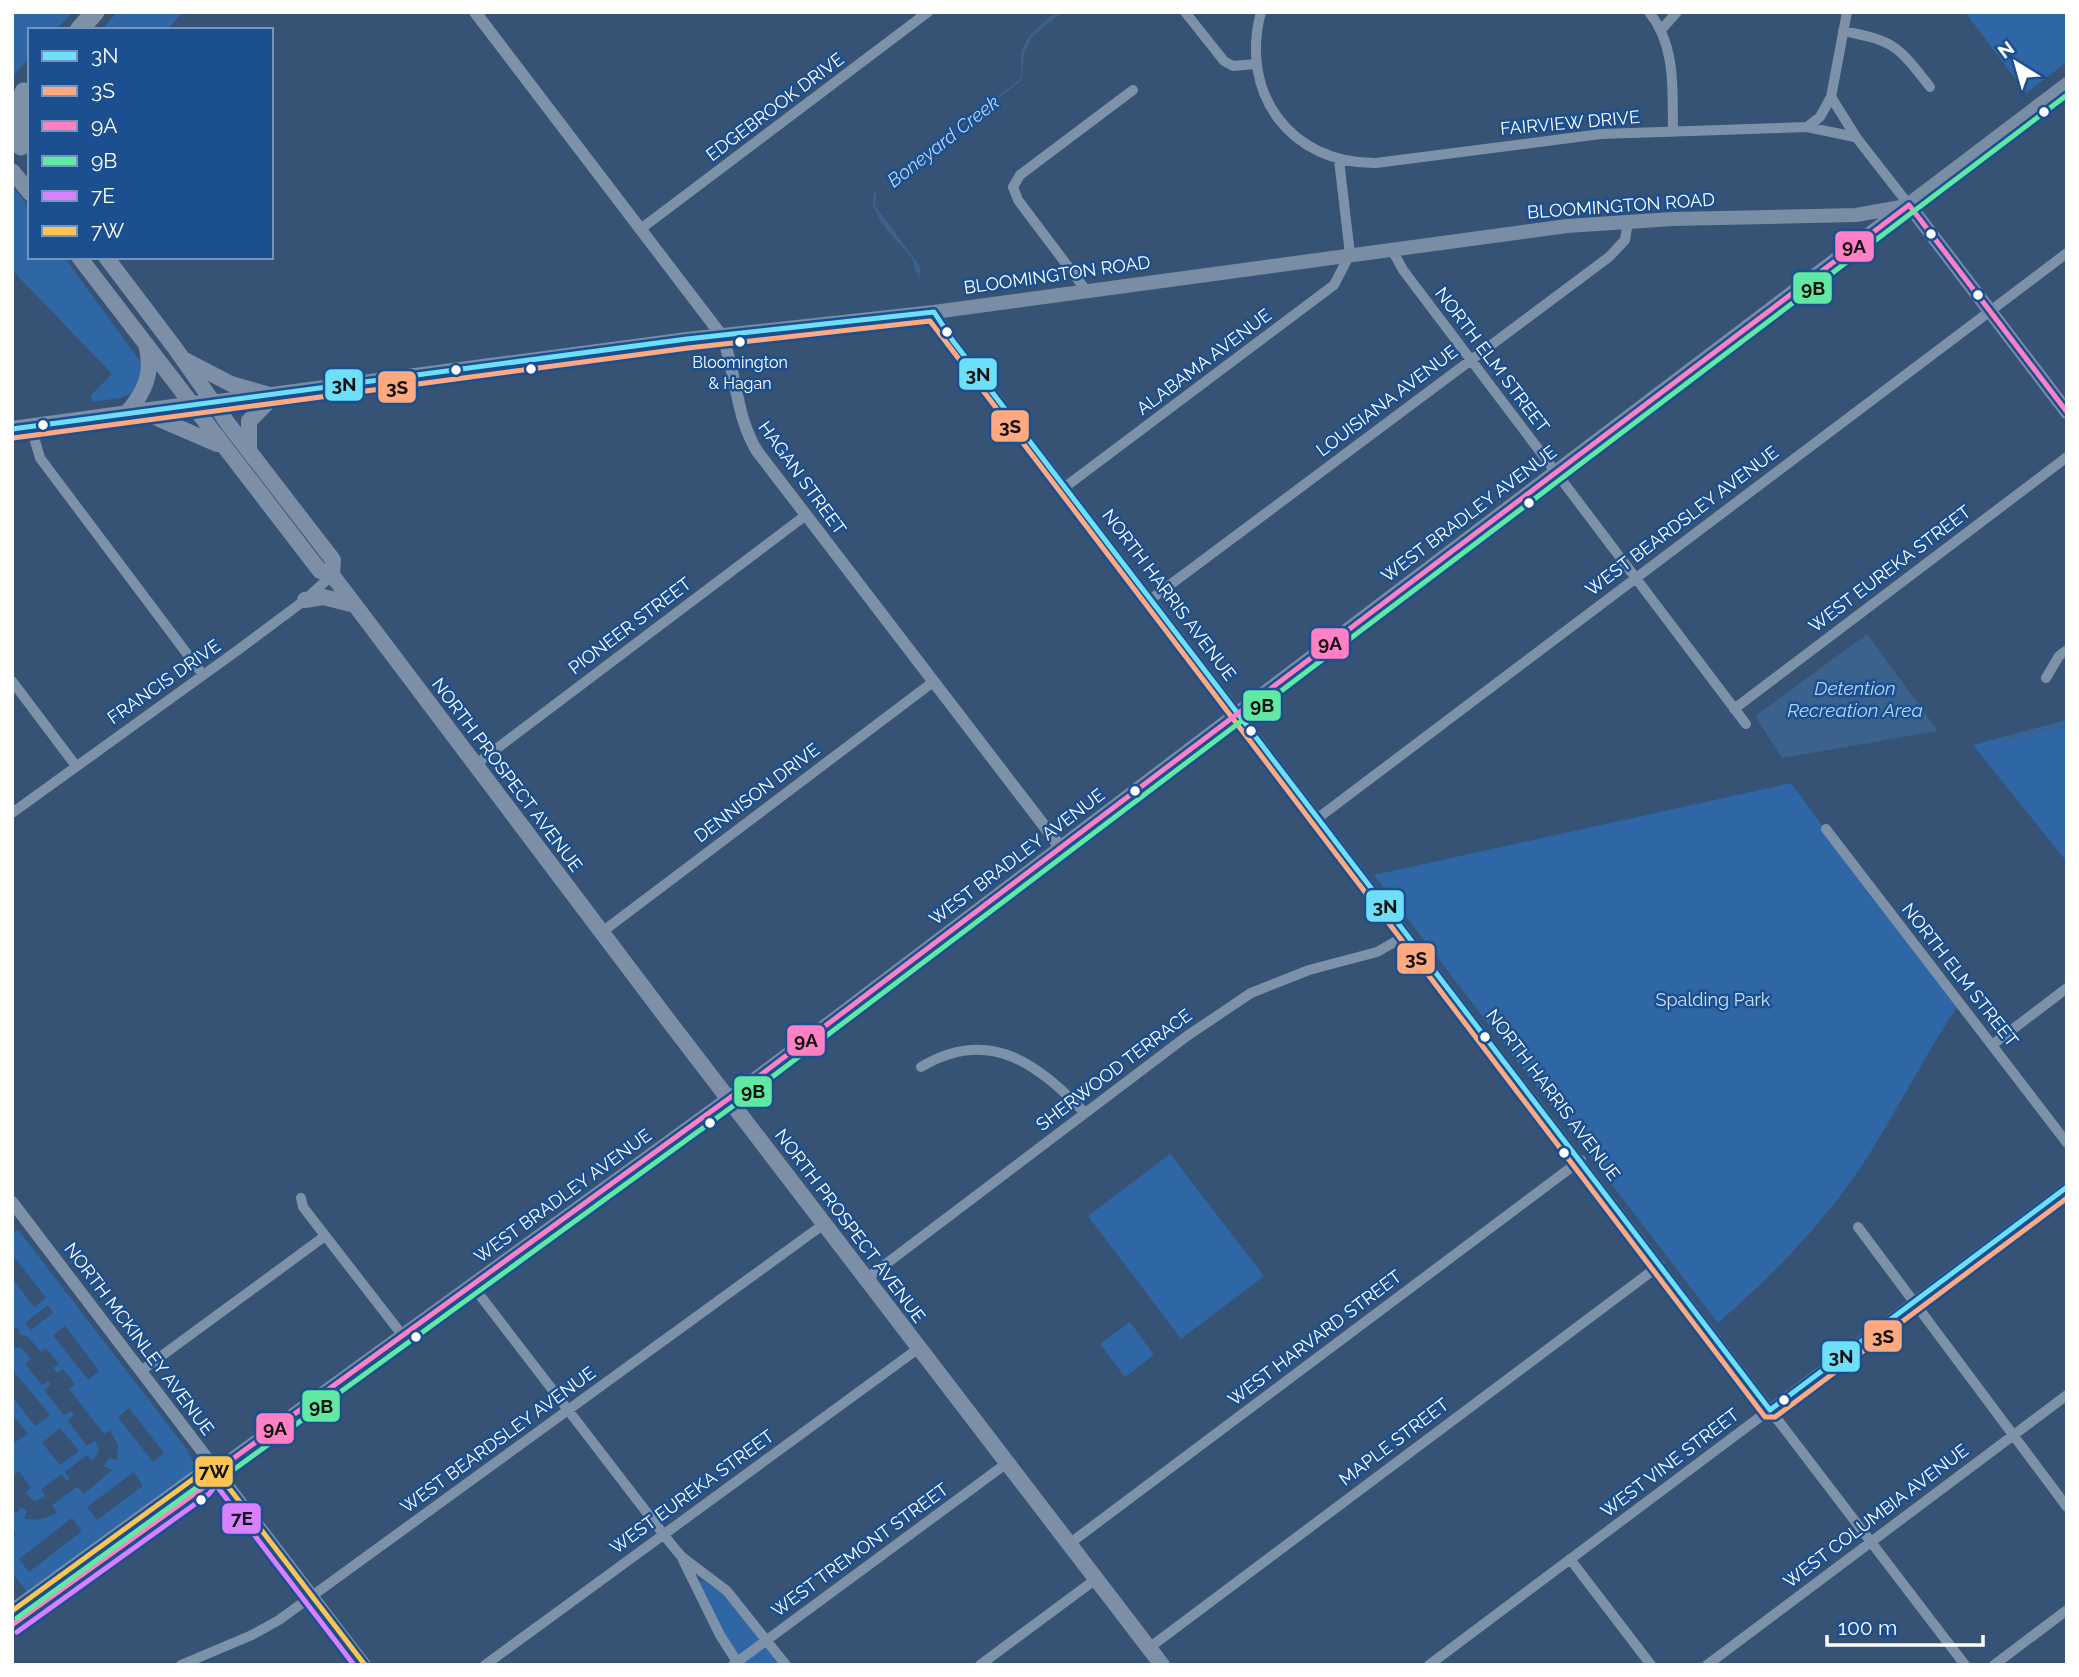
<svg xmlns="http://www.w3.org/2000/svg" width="2079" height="1677" font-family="Raleway,sans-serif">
  <rect width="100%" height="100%" fill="#365274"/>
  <path fill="#2f66a5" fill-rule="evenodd" d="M 12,12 L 73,12 L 56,30 L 30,30 L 30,58 L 12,77 Z
    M 117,12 L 183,12 L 167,30 L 102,30 Z
    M 1965,12 L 2067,12 L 2067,62 L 2026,93 Z
    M 12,185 L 30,209 L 30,257 L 64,257 L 140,361 L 144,376 L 137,391 L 120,398 L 92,402 L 91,395 L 112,374 L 12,270 Z
    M 2067,720 L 2067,862 L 1973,745 Z
    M 1791,783 L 1957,1007 C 1923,1058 1896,1113 1863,1164 C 1822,1225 1773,1275 1718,1323 L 1374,875 Z
    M 1170,1154 L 1264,1276 L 1181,1339 L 1088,1216 Z
    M 15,1231 L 19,1231 L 186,1448 L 195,1466 L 191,1474 L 27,1592 L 12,1573 L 12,1538 L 16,1535 L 12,1530 L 12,1509 L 16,1513 L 22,1507 L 27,1511 L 24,1518 C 36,1522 46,1518 57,1513 L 52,1505 L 77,1487 L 84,1494 L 112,1470 L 104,1466 L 109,1458 L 117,1460 L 118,1445 L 110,1430 L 104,1434 L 69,1389 L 75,1384 L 63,1369 L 57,1373 L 53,1368 L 59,1364 L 46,1348 L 41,1352 L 27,1336 L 20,1335 L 18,1328 L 12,1328 L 12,1278 L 34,1307 L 46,1298 L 12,1254 L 12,1233 ZM 48,1305 L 53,1313 L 31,1330 L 25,1323 ZM 65,1326 L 99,1371 L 88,1380 L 53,1335 ZM 129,1408 L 164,1453 L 153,1462 L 118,1417 ZM 134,1472 L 143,1486 L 97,1520 L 87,1507 ZM 72,1518 L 82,1531 L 29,1572 L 19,1559 Z
    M 1130,1322 L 1154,1355 L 1125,1377 L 1100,1344 Z
    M 12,1348 L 21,1348 L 31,1359 L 25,1364 L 42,1385 L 48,1381 L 51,1384 L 44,1390 L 64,1415 L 71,1411 L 74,1415 L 68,1421 L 87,1446 L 95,1441 L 99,1450 L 93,1461 L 87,1455 L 65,1472 L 70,1479 L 67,1481 L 61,1474 L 41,1490 L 46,1497 L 34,1501 L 25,1493 L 31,1488 L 19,1471 L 12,1476 L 12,1444 L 28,1434 L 12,1414 L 12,1396 L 35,1426 L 50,1415 L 12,1369 ZM 60,1428 L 79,1451 L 60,1465 L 42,1443 Z
    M 702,1580 L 724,1594 L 781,1665 L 745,1665 L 728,1641 L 700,1582 Z"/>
  <path fill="#3b618d" d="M 1056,12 L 1062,12 L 1032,37 L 1024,53 L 1022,80 L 877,191 L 875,206 L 920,266 L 920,279 C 914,271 915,262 909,254 C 896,239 867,214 874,193 L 1020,79 C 1023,71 1020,65 1021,56 C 1024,36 1041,24 1056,12 Z
    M 1867,634 L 1938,731 L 1782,758 L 1755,716 Z"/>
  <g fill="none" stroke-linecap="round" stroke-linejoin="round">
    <path stroke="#3b618d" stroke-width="3.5" d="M 2000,741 L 2067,724"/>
    <path stroke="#7d92a8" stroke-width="10" d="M 1185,12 L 1224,61 L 1233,66 L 1255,64
      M 1261,12 C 1239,94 1291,164 1376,163 L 1601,134 L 1807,127 L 1820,117 L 1831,97
      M 1649,12 C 1677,47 1672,91 1673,132
      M 1847,12 L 1831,97 L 1856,137 L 1909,205
      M 1661,30 L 1677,12
      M 1843,31 C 1895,41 1898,46 1930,87
      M 1807,127 L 1855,137
      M 642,228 L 928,12
      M 1391,248 L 1403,270 L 1746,724
      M 1085,289 L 1018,200 L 1013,187 L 1020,175 L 1133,90
      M 934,312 L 953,341 L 1965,1665
      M 31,427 L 40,458 L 203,675
      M 1065,487 L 1334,285 L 1350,254 L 1339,160
      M 1151,599 L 1609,257 L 1625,240 L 1628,221
      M 2046,678 L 2059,656 L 2067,650
      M 12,681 L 76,766
      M 1734,709 L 2067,457
      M 475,765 L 806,515
      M 12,813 L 238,650 L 305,600 L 332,575
      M 1318,818 L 2067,253
      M 1826,829 L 2067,1143
      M 602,932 L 933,682
      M 1992,1045 L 2067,988
      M 921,1067 C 989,1026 1038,1064 1085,1113
      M 301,1198 L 303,1207 L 403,1336
      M 1858,1227 L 2067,1507
      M 866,1279 L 1187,1036 L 1251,993 L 1309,970 L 1377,952 L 1407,935
      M 472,1285 L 671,1544 L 682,1557 L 727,1591 L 786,1665
      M 141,1371 L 325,1236
      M 1069,1544 L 1581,1160
      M 1570,1559 L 1651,1665
      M 683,1560 L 720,1635 L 739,1665
      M 1149,1648 L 1660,1265
      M 181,1665 L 252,1635 L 279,1620 L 824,1224
      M 485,1665 L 919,1348
      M 733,1665 L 1007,1463
      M 980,1665 L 1096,1579
      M 1429,1665 L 2067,1187
      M 1707,1665 L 2067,1395
      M 1994,1665 L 2067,1610"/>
    <path stroke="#7d92a8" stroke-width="12" d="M 475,12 L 722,336 C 737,374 735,415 757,451 L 1061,848
      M 12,1202 L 365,1665"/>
    <path stroke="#798da4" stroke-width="14" d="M 1909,205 L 2067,412
      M 211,402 L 687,339 L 934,312 L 1567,226 L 1673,219 L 1856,215 L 1901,207
      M 12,1611 L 196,1477 L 216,1471
      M 12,1625 L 204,1487 L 216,1471 L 746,1086 L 2067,84"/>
    <path stroke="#7d8ea7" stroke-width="16" d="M 12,171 L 30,193
      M 79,257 L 320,571 L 332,575 L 355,605 L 668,1020 L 1162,1665
      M 106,257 L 175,348 L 229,425 L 333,560 L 332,575
      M 185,360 L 231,384 L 266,394
      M 145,413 L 217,444
      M 126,414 C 145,392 154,373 146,344
      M 12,429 L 202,403
      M 249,449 L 249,421 L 275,395
      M 305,600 L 323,597 L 355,605"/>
    <path stroke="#7e92a7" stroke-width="19" d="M 79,30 L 95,12
      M 21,146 L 18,116 L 24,92"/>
    <defs>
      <path id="bus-1" d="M 12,429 L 687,339 L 934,312 L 953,341 L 1770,1410 L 2067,1187"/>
      <path id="bus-2" d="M 13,438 L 688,348 L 930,321 L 1765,1417 L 1775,1417 L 2067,1198"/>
      <path id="bus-3" d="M 12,1625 L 204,1487 L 216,1471 L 746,1086 L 1909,205 L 2067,412"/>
      <path id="bus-4" d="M 17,1618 L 200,1485 L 219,1479 L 236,1468 L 751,1093 L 2067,95"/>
      <path id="bus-5" d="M 17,1632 L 209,1494 L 216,1485 L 354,1665"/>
      <path id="bus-6" d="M 12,1611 L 196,1477 L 216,1471 L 365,1665"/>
    </defs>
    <use href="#bus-1" stroke="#1b4f8f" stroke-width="10"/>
    <use href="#bus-2" stroke="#1b4f8f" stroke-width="10"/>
    <use href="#bus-3" stroke="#1b4f8f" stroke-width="10"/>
    <use href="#bus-4" stroke="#1b4f8f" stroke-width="10"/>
    <use href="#bus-5" stroke="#1b4f8f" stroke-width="10"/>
    <use href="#bus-6" stroke="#1b4f8f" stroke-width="10"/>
    <use href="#bus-1" stroke="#6ddff8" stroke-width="5"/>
    <use href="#bus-2" stroke="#ffa980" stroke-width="5"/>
    <use href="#bus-3" stroke="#ff80c5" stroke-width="5"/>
    <use href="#bus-4" stroke="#60e9a3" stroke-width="5"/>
    <use href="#bus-5" stroke="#d880ff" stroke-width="5"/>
    <use href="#bus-6" stroke="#fcc553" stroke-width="5"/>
  </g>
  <g fill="#fff" stroke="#1b4f8f" stroke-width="2.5">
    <circle cx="2044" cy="112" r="6"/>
    <circle cx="1931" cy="234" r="6"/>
    <circle cx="1978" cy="295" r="6"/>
    <circle cx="947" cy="332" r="6"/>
    <circle cx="740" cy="342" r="6"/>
    <circle cx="531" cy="369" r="6"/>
    <circle cx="456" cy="370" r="6"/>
    <circle cx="43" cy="425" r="6"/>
    <circle cx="1529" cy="503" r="6"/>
    <circle cx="1251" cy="731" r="6"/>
    <circle cx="1135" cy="791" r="6"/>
    <circle cx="1485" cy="1037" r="6"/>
    <circle cx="710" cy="1123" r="6"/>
    <circle cx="1564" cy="1153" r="6"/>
    <circle cx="416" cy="1337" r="6"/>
    <circle cx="1784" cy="1400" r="6"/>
    <circle cx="201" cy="1500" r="6"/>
  </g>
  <g text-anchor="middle" stroke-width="5" stroke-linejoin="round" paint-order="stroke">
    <g font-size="16" fill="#fff" stroke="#1b4f8f">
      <text x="740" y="368">Bloomington<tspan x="740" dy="21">&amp; Hagan</tspan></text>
    </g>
    <g font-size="18" fill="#fff" stroke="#1b4f8f">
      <text transform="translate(775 107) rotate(-37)" y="6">EDGEBROOK DRIVE</text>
      <text transform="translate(1570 123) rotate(-5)" y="6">FAIRVIEW DRIVE</text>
      <text transform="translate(1621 206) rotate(-4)" y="6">BLOOMINGTON ROAD</text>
      <text transform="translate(1057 275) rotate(-8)" y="6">BLOOMINGTON ROAD</text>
      <text transform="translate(1492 360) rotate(53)" y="6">NORTH ELM STREET</text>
      <text transform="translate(1204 362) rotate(-37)" y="6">ALABAMA AVENUE</text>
      <text transform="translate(1387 401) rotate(-37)" y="6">LOUISIANA AVENUE</text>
      <text transform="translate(802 478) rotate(54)" y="6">HAGAN STREET</text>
      <text transform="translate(1469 514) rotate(-37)" y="6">WEST BRADLEY AVENUE</text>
      <text transform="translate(1682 521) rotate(-37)" y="6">WEST BEARDSLEY AVENUE</text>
      <text transform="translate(1890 569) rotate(-37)" y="6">WEST EUREKA STREET</text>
      <text transform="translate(1169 595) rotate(53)" y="6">NORTH HARRIS AVENUE</text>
      <text transform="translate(630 626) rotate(-37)" y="6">PIONEER STREET</text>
      <text transform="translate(164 682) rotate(-35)" y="6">FRANCIS DRIVE</text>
      <text transform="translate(507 775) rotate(53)" y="6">NORTH PROSPECT AVENUE</text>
      <text transform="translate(757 793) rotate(-37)" y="6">DENNISON DRIVE</text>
      <text transform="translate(1017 857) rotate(-37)" y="6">WEST BRADLEY AVENUE</text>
      <text transform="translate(1960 975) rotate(52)" y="6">NORTH ELM STREET</text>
      <text transform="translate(1114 1070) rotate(-37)" y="6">SHERWOOD TERRACE</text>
      <text transform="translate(1553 1095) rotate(53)" y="6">NORTH HARRIS AVENUE</text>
      <text transform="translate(563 1196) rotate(-36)" y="6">WEST BRADLEY AVENUE</text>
      <text transform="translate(850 1226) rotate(53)" y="6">NORTH PROSPECT AVENUE</text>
      <text transform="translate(1315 1338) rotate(-37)" y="6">WEST HARVARD STREET</text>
      <text transform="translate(139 1339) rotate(53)" y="6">NORTH MCKINLEY AVENUE</text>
      <text transform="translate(498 1440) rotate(-36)" y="6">WEST BEARDSLEY AVENUE</text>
      <text transform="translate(1394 1442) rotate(-37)" y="6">MAPLE STREET</text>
      <text transform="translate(1670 1463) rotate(-37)" y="6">WEST VINE STREET</text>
      <text transform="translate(692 1492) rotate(-36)" y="6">WEST EUREKA STREET</text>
      <text transform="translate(1876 1516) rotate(-37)" y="6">WEST COLUMBIA AVENUE</text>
      <text transform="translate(860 1550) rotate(-36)" y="6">WEST TREMONT STREET</text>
    </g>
    <g font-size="18" fill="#cfe3fa" stroke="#1b4f8f">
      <text x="1713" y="1006">Spalding Park</text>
    </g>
    <g font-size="19" font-style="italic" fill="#b5d3f5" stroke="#1b4f8f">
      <text transform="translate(943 141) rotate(-38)" y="7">Boneyard Creek</text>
      <text x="1855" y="695">Detention<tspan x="1855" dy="22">Recreation Area</tspan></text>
    </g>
  </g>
  <g stroke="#1b4f8f" stroke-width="2.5">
    <rect x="1834" y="230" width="41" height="33" rx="7" fill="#ff80c5"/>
    <rect x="1792" y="271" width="41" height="34" rx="7" fill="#60e9a3"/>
    <rect x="958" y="357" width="40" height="34" rx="7" fill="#6ddff8"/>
    <rect x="324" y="368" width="40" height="34" rx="7" fill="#6ddff8"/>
    <rect x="377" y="370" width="40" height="34" rx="7" fill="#ffa980"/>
    <rect x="990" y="409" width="40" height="34" rx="7" fill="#ffa980"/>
    <rect x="1310" y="627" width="40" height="33" rx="7" fill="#ff80c5"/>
    <rect x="1242" y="689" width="40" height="33" rx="7" fill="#60e9a3"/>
    <rect x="1365" y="889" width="40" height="34" rx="7" fill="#6ddff8"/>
    <rect x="1396" y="942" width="40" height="33" rx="7" fill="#ffa980"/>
    <rect x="786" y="1024" width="40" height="33" rx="7" fill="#ff80c5"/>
    <rect x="733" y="1075" width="40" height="33" rx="7" fill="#60e9a3"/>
    <rect x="1863" y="1319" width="40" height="34" rx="7" fill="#ffa980"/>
    <rect x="1821" y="1340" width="40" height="33" rx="7" fill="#6ddff8"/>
    <rect x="301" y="1389" width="40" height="34" rx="7" fill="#60e9a3"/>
    <rect x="255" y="1412" width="40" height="33" rx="7" fill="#ff80c5"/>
    <rect x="194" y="1455" width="40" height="33" rx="7" fill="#fcc553"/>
    <rect x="221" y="1502" width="41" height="33" rx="7" fill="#d880ff"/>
  </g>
  <g font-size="19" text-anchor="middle" font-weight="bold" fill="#111">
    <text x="1854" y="253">9A</text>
    <text x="1813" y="295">9B</text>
    <text x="978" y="381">3N</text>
    <text x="344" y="391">3N</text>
    <text x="397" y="394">3S</text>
    <text x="1010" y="433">3S</text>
    <text x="1330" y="650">9A</text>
    <text x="1262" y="712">9B</text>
    <text x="1385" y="913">3N</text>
    <text x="1416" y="965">3S</text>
    <text x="806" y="1047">9A</text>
    <text x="753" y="1098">9B</text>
    <text x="1883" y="1343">3S</text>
    <text x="1841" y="1363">3N</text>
    <text x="321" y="1413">9B</text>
    <text x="275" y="1435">9A</text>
    <text x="214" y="1478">7W</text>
    <text x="242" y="1525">7E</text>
  </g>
  <rect width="2079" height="1677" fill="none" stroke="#ffffff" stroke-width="28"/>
  <rect x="28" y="28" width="245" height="231" fill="#1b4f8f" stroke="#7695bc" stroke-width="2"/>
  <rect x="42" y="51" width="35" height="10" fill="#6ddff8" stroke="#7695bc" stroke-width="2"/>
  <text x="91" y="63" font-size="21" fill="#ffffff">3N</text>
  <rect x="42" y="86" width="35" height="10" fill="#ffa980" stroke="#7695bc" stroke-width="2"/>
  <text x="91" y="98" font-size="21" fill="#ffffff">3S</text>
  <rect x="42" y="121" width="35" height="10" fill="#ff80c5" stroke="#7695bc" stroke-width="2"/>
  <text x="91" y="133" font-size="21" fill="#ffffff">9A</text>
  <rect x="42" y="156" width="35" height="10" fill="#60e9a3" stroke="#7695bc" stroke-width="2"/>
  <text x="91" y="168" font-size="21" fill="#ffffff">9B</text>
  <rect x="42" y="191" width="35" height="10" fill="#d880ff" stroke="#7695bc" stroke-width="2"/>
  <text x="91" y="203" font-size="21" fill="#ffffff">7E</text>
  <rect x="42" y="226" width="35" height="10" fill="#fcc553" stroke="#7695bc" stroke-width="2"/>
  <text x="91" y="238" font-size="21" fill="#ffffff">7W</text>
  <g transform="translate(2016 63) rotate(323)" stroke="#1b4f8f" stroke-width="5" paint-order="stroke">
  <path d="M0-5L12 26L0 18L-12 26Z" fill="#ffffff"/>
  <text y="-10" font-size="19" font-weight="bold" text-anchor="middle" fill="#ffffff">N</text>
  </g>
  <path d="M1827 1635v10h156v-10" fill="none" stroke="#ffffff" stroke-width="3.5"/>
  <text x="1838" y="1635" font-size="21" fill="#ffffff" stroke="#1b4f8f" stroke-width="5" paint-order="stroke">100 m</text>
</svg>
